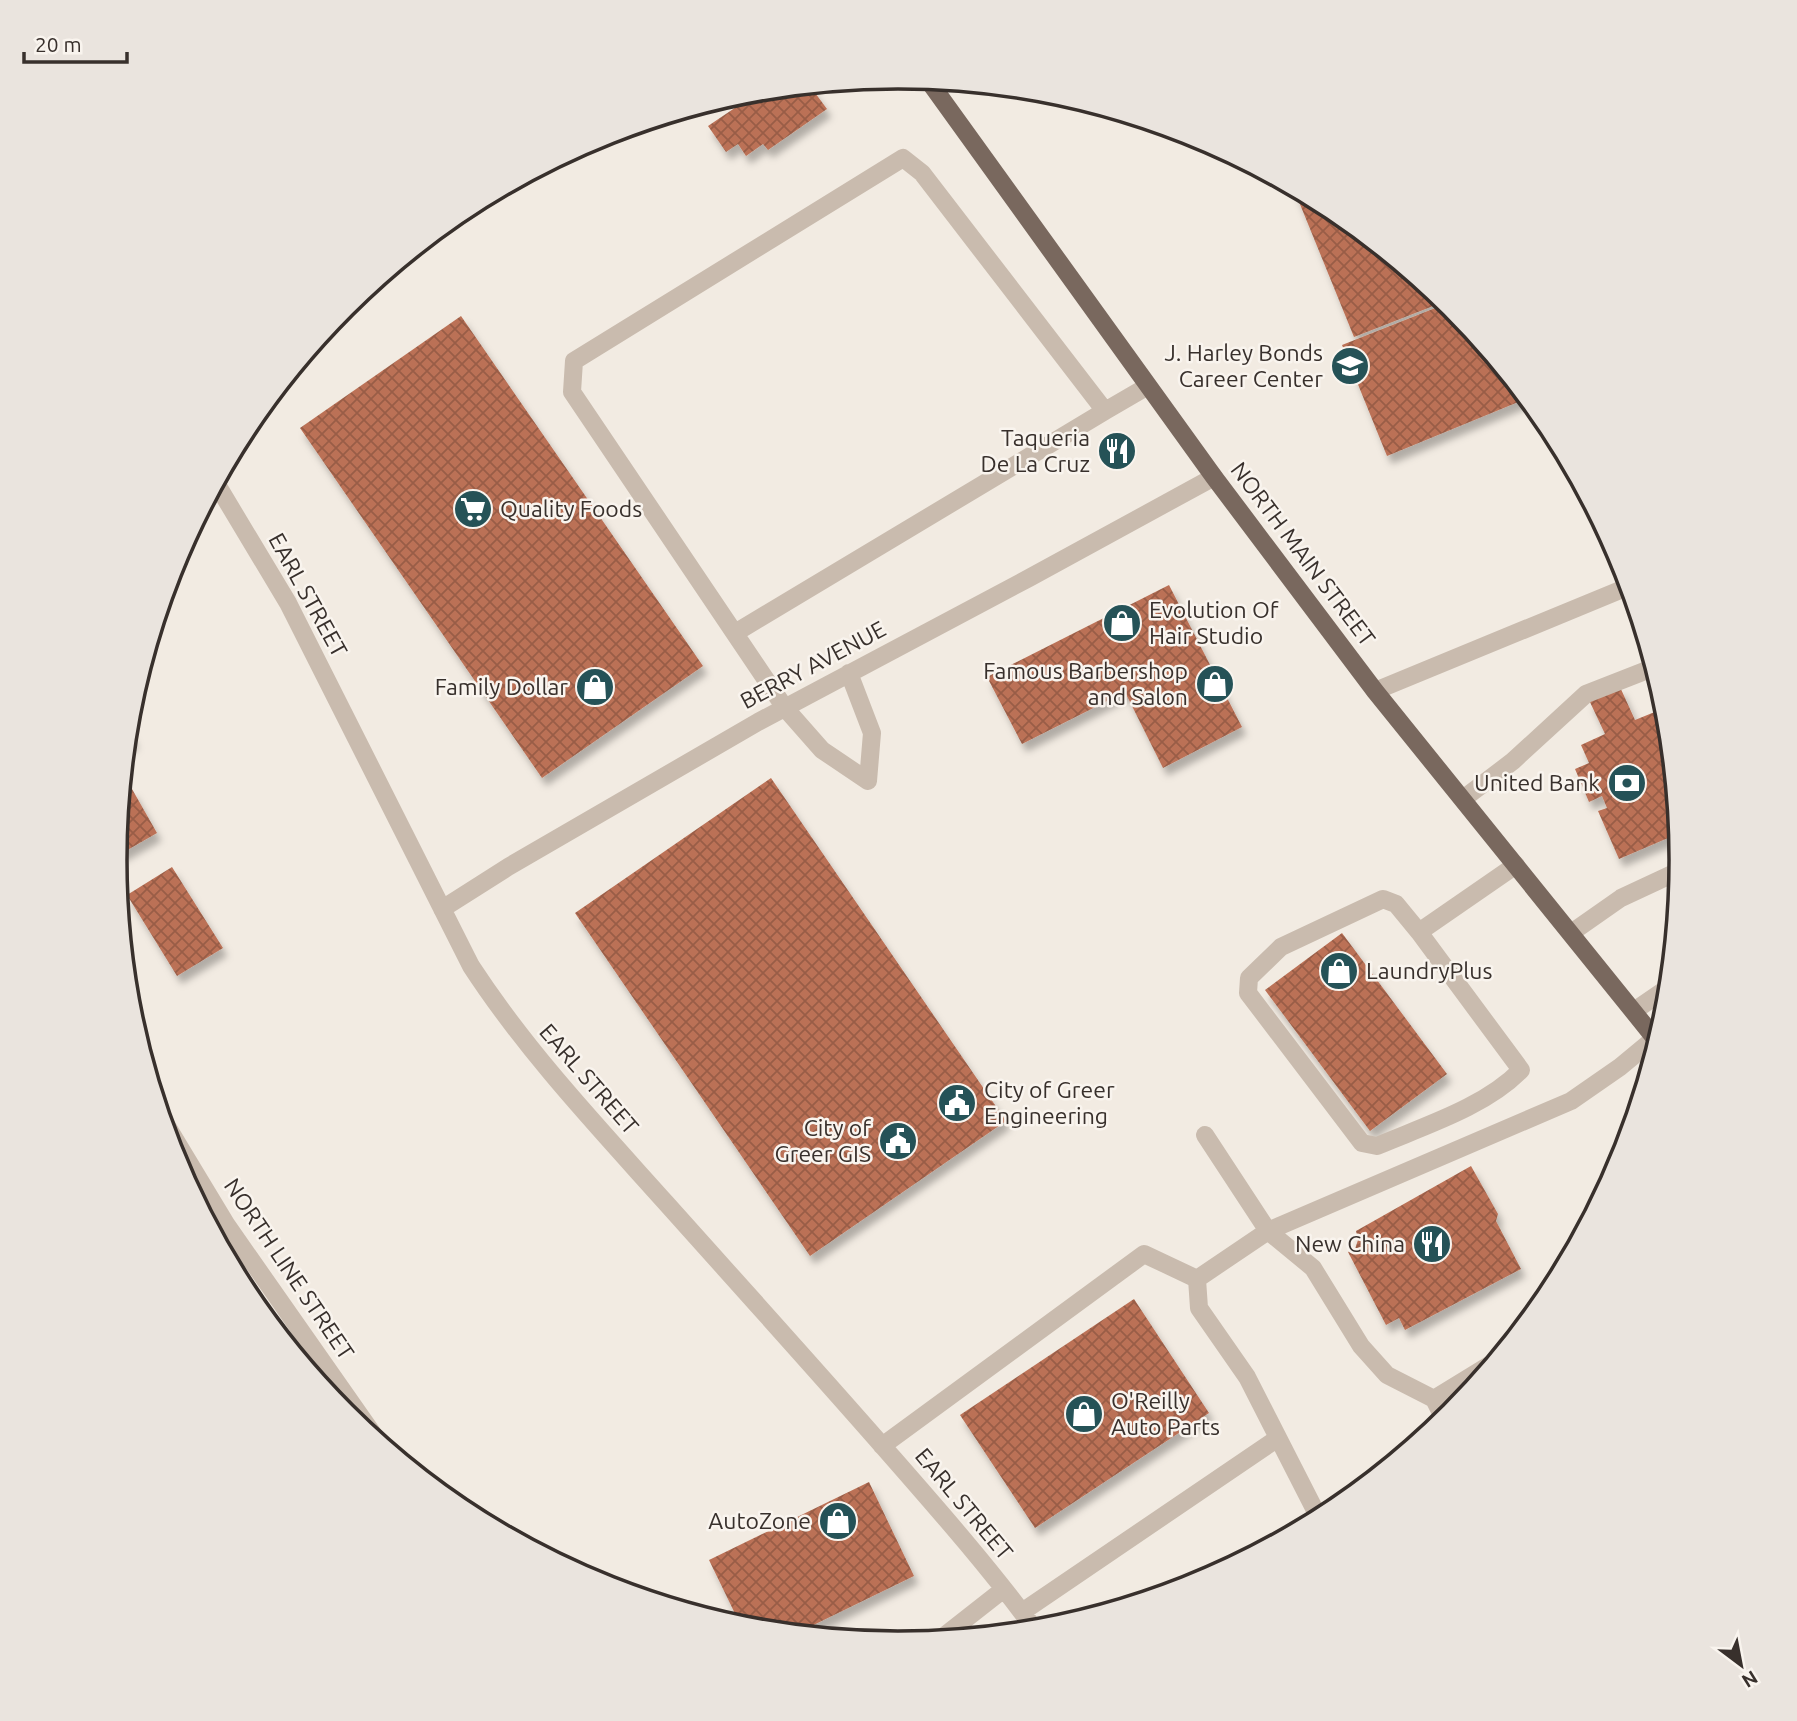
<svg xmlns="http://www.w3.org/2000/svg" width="1797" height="1721" font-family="Ubuntu,sans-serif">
  <defs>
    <pattern id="building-cross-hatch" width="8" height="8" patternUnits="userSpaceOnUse" patternTransform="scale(1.75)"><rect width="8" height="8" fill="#bb7156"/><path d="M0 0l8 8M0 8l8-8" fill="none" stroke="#995d47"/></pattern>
    <filter id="shadow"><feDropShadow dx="4.5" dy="8" stdDeviation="3.5" flood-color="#0004"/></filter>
  </defs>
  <rect width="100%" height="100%" fill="#f2ebe2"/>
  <path fill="url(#building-cross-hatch)" filter="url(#shadow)" d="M 810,86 L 827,109 L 768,150 L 763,144 L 746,156 L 738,144 L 726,152 L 708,126 L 760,91 Z
    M 1293,187 L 1334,209 L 1446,301 L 1354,337 Z
    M 1448,303 L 1528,398 L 1387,456 L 1342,345 Z
    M 461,316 L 703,666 L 542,778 L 300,428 Z
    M 1169,585 L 1242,727 L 1163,768 L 1125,692 L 1022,744 L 987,677 Z
    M 1620,687 L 1635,720 L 1667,707 L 1680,843 L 1672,847 L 1668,838 L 1619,859 L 1598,811 L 1607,808 L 1602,796 L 1589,802 L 1575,769 L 1589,763 L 1581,745 L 1605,734 L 1589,700 Z
    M 128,729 L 134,741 L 126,745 Z
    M 771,778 L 1006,1121 L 810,1256 L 575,913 Z
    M 132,789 L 157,833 L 117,856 L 116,853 L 121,795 Z
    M 172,867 L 223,948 L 177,976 L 127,895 Z
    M 1342,933 L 1447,1074 L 1370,1131 L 1265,990 Z
    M 1471,1166 L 1498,1214 L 1496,1221 L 1521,1269 L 1405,1330 L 1399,1318 L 1386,1325 L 1348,1252 L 1355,1249 L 1358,1240 L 1356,1231 Z
    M 1134,1299 L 1209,1413 L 1035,1528 L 960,1415 Z
    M 869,1482 L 914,1576 L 795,1634 L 742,1628 L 709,1560 Z"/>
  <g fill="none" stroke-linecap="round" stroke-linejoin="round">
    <path stroke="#c9bbae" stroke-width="18" d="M 216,483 L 288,603 L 471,966 C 527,1052 598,1127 666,1203 C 742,1288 819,1373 894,1459 C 943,1515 992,1571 1036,1631
      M 735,633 L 1105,411
      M 849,673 L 872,733 L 868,781 L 822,750 L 785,708 L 572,392 L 574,361 L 903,158 L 922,173 L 1105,411 L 1148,386
      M 1375,691 L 1630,586
      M 1463,799 L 1513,761 L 1586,694 L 1655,667
      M 442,909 L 508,867 L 758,722 L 1029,578 L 1214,477
      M 1419,932 L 1396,904 L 1383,899 L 1281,947 L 1249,978 L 1248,993 L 1362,1143 L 1377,1146 C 1424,1126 1485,1107 1521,1070 L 1419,932 L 1516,865
      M 1571,933 L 1621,898 L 1681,870
      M 1634,1011 L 1669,987
      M 162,1118 L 226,1224 L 380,1444
      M 1205,1135 L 1268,1231 L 1313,1268 L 1361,1346 L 1387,1375 L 1434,1399 L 1445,1421
      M 1434,1399 L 1496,1361
      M 882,1446 L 1144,1254 L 1197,1279
      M 1320,1520 L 1247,1377 L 1199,1308 L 1197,1279 L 1268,1231 L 1571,1101 L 1620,1067 L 1655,1038
      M 1022,1612 L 1278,1438
      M 939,1640 L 1004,1589"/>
    <path stroke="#79685e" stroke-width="18" d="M 928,80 L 1214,477 L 1375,691 L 1658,1042"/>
  </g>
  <defs>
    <symbol id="school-disc" viewBox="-11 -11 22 22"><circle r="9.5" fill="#255257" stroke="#f9f4ee"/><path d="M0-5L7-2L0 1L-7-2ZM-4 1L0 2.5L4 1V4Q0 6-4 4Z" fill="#fff"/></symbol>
    <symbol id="restaurant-disc" viewBox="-11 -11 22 22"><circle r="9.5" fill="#255257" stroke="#f9f4ee"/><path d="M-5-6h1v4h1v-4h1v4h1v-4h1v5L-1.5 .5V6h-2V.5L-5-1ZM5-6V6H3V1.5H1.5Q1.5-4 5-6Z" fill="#fff"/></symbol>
    <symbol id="supermarket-disc" viewBox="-11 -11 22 22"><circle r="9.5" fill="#255257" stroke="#f9f4ee"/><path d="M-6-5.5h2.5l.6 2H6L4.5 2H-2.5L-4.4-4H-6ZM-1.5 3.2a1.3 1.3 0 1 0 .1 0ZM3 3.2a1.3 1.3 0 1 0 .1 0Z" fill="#fff"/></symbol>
    <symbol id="shop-disc" viewBox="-11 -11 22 22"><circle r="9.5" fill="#255257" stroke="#f9f4ee"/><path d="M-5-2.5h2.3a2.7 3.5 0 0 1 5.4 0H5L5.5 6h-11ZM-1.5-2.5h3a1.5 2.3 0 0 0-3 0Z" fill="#fff"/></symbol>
    <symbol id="bank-disc" viewBox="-11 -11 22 22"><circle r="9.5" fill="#255257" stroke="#f9f4ee"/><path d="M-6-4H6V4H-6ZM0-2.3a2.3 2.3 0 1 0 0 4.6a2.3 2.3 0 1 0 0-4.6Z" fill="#fff"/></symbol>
    <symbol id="civic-disc" viewBox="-11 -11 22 22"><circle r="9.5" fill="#255257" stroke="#f9f4ee"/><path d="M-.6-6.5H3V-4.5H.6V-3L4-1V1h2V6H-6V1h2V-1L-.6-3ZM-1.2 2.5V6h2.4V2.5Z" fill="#fff"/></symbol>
  </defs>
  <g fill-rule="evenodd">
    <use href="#school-disc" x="1328" y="344" width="44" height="44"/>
    <use href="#restaurant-disc" x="1095" y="429" width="44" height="44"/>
    <use href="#supermarket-disc" x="451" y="487" width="44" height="44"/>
    <use href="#shop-disc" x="1100" y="601" width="44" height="44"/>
    <use href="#shop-disc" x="1193" y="662" width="44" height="44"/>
    <use href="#shop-disc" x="573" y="665" width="44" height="44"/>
    <use href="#bank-disc" x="1605" y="761" width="44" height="44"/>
    <use href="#shop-disc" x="1317" y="949" width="44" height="44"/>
    <use href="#civic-disc" x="935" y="1081" width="44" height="44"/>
    <use href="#civic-disc" x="876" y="1119" width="44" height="44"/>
    <use href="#restaurant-disc" x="1410" y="1222" width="44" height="44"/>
    <use href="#shop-disc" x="1062" y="1392" width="44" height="44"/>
    <use href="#shop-disc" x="816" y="1499" width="44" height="44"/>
  </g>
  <g text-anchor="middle" stroke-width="5" stroke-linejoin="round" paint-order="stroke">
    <g font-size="23" fill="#38302c" stroke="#f9f4ee" text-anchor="end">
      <text x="1323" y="361">J. Harley Bonds<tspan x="1323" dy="26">Career Center</tspan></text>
      <text x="1090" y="446">Taqueria<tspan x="1090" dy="26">De La Cruz</tspan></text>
      <text x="500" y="517" text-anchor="start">Quality Foods</text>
      <text x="1149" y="618" text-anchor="start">Evolution Of<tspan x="1149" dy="26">Hair Studio</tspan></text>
      <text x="1188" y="679">Famous Barbershop<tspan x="1188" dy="26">and Salon</tspan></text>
      <text x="568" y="695">Family Dollar</text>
      <text x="1600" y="791">United Bank</text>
      <text x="1366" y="979" text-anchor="start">LaundryPlus</text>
      <text x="984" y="1098" text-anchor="start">City of Greer<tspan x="984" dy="26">Engineering</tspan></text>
      <text x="871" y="1136">City of<tspan x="871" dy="26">Greer GIS</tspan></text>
      <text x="1405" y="1252">New China</text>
      <text x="1111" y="1409" text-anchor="start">O'Reilly<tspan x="1111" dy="26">Auto Parts</tspan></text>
      <text x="811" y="1529">AutoZone</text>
    </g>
    <g font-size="23" fill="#38302c" stroke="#f9f4ee">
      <text transform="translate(1303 554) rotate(53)" y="8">NORTH MAIN STREET</text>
      <text transform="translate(308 595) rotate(61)" y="8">EARL STREET</text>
      <text transform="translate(813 665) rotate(-28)" y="8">BERRY AVENUE</text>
      <text transform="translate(589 1079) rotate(49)" y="8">EARL STREET</text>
      <text transform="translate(289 1269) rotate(56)" y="8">NORTH LINE STREET</text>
      <text transform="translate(964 1504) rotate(50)" y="8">EARL STREET</text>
    </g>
  </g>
  <path d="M0 0H1797V1721H0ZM127 860a771 771 0 1 1 1542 0a771 771 0 1 1-1542 0Z" fill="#eae4de" fill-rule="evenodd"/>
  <path fill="none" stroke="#38302c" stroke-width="3.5" d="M127 860a771 771 0 1 1 1542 0a771 771 0 1 1-1542 0Z"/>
  <g transform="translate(1741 1665) rotate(148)" stroke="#f9f4ee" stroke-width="5" paint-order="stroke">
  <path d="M0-5L12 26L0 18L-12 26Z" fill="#38302c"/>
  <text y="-10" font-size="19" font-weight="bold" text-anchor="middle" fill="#38302c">N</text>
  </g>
  <path d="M24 52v10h103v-10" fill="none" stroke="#38302c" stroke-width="3.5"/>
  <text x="35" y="52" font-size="21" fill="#38302c" stroke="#f9f4ee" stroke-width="5" paint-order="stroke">20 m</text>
</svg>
